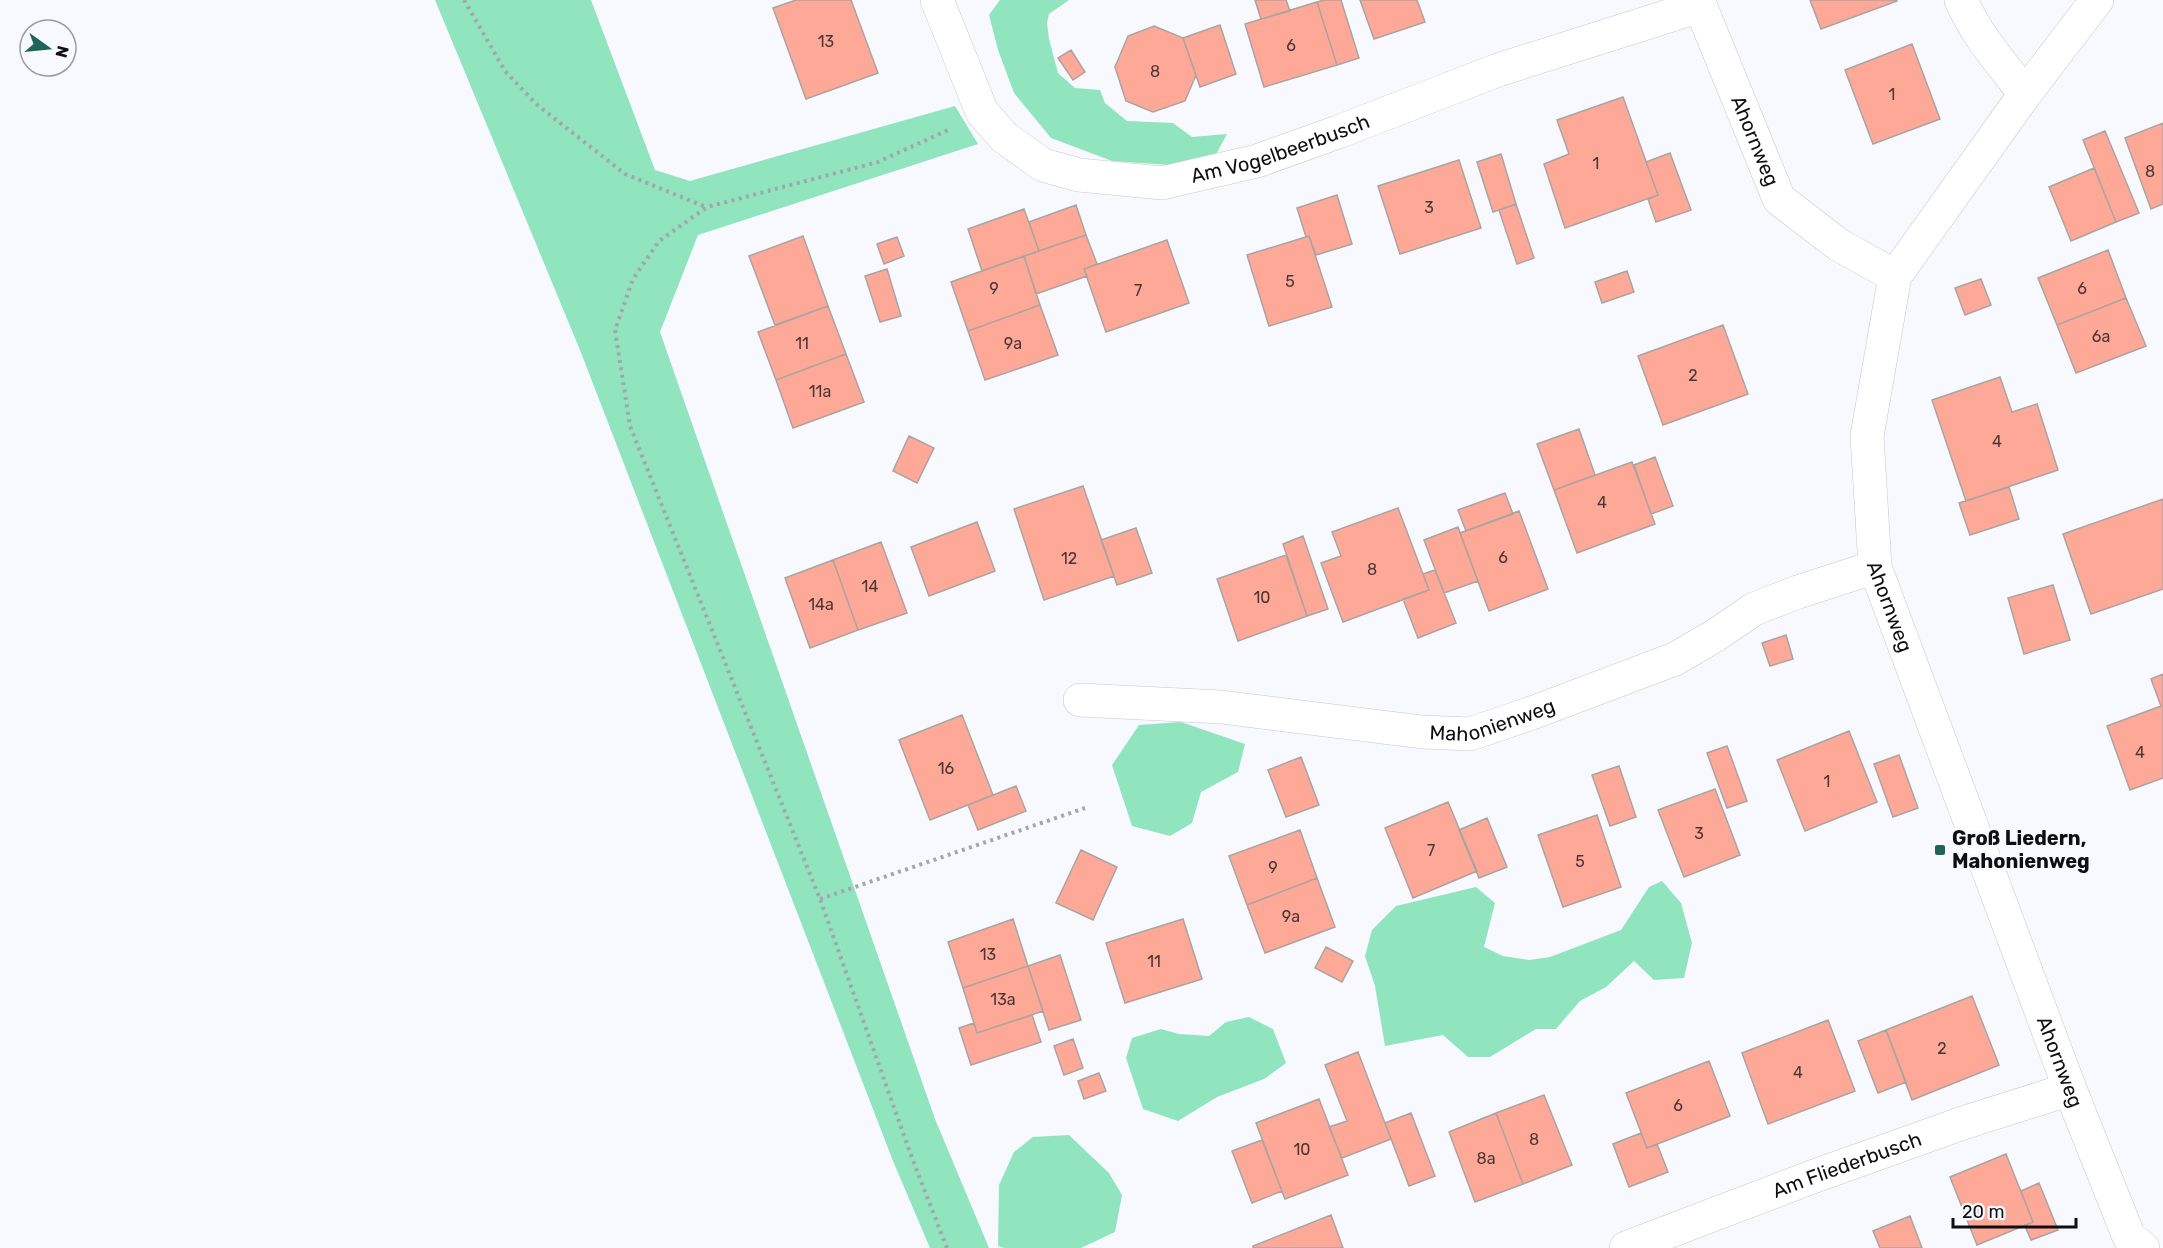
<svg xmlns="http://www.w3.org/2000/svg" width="2163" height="1248" font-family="Rubik,sans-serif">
  <rect width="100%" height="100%" fill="#f7f9fe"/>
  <path fill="#90e4be" d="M 435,0 L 591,0 L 655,170 L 690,181 L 955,106 L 978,144 L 698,235 L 660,332 L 935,1119 L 989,1248 L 930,1248 L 893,1161 L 580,350 Z
    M 1000,0 L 1069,0 L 1049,14 L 1047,23 L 1049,39 L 1058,73 L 1075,88 L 1100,90 L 1105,103 L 1127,121 L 1173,123 L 1192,137 L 1227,134 L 1212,162 L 1184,166 L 1112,161 L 1051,138 L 1014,93 L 998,50 L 989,15 Z
    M 1181,722 L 1245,744 L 1238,772 L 1201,792 L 1192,823 L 1170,836 L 1132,826 L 1112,765 L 1139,725 Z
    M 1662,881 L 1681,903 L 1692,943 L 1684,978 L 1654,980 L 1634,961 L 1606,987 L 1580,1001 L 1556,1029 L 1536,1029 L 1490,1057 L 1468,1057 L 1443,1035 L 1385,1046 L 1375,986 L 1365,956 L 1372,930 L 1396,906 L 1476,887 L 1495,903 L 1484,947 L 1503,956 L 1529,960 L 1550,957 L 1621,930 L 1649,887 Z
    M 1249,1017 L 1273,1029 L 1286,1063 L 1264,1079 L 1217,1097 L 1178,1121 L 1143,1109 L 1126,1058 L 1132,1038 L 1161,1029 L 1179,1034 L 1209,1036 L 1226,1022 Z
    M 1069,1135 L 1109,1173 L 1122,1195 L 1115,1232 L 1081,1248 L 1004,1248 L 998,1246 L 999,1185 L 1014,1152 L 1033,1137 Z"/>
  <path fill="#fea998" stroke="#aba3a1" stroke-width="1.5" d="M 796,0 L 851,0 L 878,73 L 806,99 L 773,8 Z
    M 1255,0 L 1286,0 L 1290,11 L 1261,19 Z
    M 1324,0 L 1341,0 L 1359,58 L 1337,65 L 1317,2 Z
    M 1360,0 L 1417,0 L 1425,22 L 1374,39 Z
    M 1810,0 L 1897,0 L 1897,1 L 1821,29 Z
    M 1317,2 L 1337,65 L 1264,87 L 1245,24 Z
    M 1220,25 L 1236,74 L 1200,87 L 1183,38 Z
    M 1154,26 L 1183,38 L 1196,75 L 1185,101 L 1153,112 L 1126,101 L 1115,67 L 1128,36 Z
    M 1912,44 L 1940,119 L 1873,144 L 1845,70 Z
    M 1071,50 L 1085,72 L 1073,80 L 1058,58 Z
    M 1623,97 L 1658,195 L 1565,228 L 1544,164 L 1569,154 L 1557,120 Z
    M 2163,123 L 2163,204 L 2151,209 L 2125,138 Z
    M 2105,131 L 2139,213 L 2116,222 L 2083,140 Z
    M 1670,153 L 1691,210 L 1656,222 L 1648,199 L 1658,195 L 1646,162 Z
    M 1501,154 L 1516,204 L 1493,212 L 1477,162 Z
    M 1459,160 L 1481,228 L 1400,254 L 1378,186 Z
    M 2094,168 L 2116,222 L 2071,241 L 2049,187 Z
    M 1337,195 L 1352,244 L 1316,255 L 1309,236 L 1306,237 L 1297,208 Z
    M 1516,204 L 1534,258 L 1517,264 L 1499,210 Z
    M 1076,205 L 1086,235 L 1039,251 L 1029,222 Z
    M 1024,209 L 1039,251 L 982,271 L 968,229 Z
    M 1086,235 L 1097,264 L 1084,269 L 1087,276 L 1036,294 L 1024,256 Z
    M 803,236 L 828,306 L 775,325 L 749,256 Z
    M 1309,236 L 1332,307 L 1269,326 L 1247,255 Z
    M 897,237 L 904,256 L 884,264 L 877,244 Z
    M 1167,240 L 1189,303 L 1106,332 L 1084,269 Z
    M 2108,250 L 2126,298 L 2057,325 L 2038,278 Z
    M 1024,256 L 1040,305 L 968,331 L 951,282 Z
    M 887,269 L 901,316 L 880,322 L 865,276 Z
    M 1627,271 L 1634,292 L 1602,303 L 1595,282 Z
    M 1981,279 L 1991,305 L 1965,315 L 1955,288 Z
    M 2126,298 L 2146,346 L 2076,373 L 2057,325 Z
    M 1040,305 L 1058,355 L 985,380 L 968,331 Z
    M 828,306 L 846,354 L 776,380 L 758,332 Z
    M 1723,325 L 1748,394 L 1663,425 L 1638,356 Z
    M 846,354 L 864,402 L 793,428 L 776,380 Z
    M 2000,377 L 2012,412 L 2037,404 L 2058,470 L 1966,501 L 1932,400 Z
    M 1579,429 L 1595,475 L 1554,490 L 1537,444 Z
    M 909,436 L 934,448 L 917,483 L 893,471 Z
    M 1655,457 L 1673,506 L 1651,514 L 1634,465 Z
    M 1632,462 L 1655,524 L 1577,553 L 1554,490 Z
    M 1083,486 L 1114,576 L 1044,600 L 1014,509 Z
    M 2009,487 L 2019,519 L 1970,535 L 1959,503 Z
    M 1505,493 L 1513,514 L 1466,531 L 1458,510 Z
    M 2163,499 L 2163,589 L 2091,614 L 2063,534 Z
    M 1398,508 L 1429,590 L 1343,622 L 1321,563 L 1341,556 L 1332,532 Z
    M 1519,511 L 1548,589 L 1489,611 L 1460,533 Z
    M 977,522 L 995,571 L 929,596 L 911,547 Z
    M 1458,527 L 1478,581 L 1444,593 L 1424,540 Z
    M 1136,528 L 1152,573 L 1117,585 L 1101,540 Z
    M 1303,536 L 1328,609 L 1307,616 L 1283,544 Z
    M 881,542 L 907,613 L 858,630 L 833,560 Z
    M 1286,555 L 1307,616 L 1238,641 L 1217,579 Z
    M 833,560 L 858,630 L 810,648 L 785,578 Z
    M 1435,570 L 1456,623 L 1418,638 L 1403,599 L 1429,590 L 1423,574 Z
    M 2053,585 L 2070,640 L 2024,654 L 2008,598 Z
    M 1786,635 L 1793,659 L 1770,666 L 1762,643 Z
    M 2163,674 L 2163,778 L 2130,790 L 2107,726 L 2161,706 L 2151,679 Z
    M 962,715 L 993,795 L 930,820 L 899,740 Z
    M 1849,731 L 1877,802 L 1805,831 L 1777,760 Z
    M 1727,746 L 1747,801 L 1727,808 L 1707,753 Z
    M 1899,755 L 1918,808 L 1893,817 L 1874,764 Z
    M 1301,757 L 1319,805 L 1286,817 L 1268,770 Z
    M 1619,766 L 1636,817 L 1610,826 L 1592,775 Z
    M 1016,786 L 1026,811 L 978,830 L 968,805 Z
    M 1715,789 L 1740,855 L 1684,877 L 1658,810 Z
    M 1448,802 L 1477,871 L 1413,898 L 1385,828 Z
    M 1597,815 L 1621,887 L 1563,907 L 1538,835 Z
    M 1487,818 L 1507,867 L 1479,878 L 1459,830 Z
    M 1300,830 L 1317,878 L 1247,905 L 1229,856 Z
    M 1081,850 L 1117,867 L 1093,920 L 1056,903 Z
    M 1317,878 L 1335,927 L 1265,953 L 1247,905 Z
    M 1013,919 L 1028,966 L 963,988 L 948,942 Z
    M 1183,919 L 1202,979 L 1125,1003 L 1106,943 Z
    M 1326,947 L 1353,961 L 1342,982 L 1315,968 Z
    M 1060,955 L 1081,1020 L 1049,1030 L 1028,966 Z
    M 1028,966 L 1043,1011 L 977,1033 L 963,988 Z
    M 1972,996 L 1999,1065 L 1912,1100 L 1886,1030 Z
    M 1032,1015 L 1041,1042 L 971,1065 L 959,1028 L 974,1023 L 977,1033 Z
    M 1828,1020 L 1855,1091 L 1768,1124 L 1742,1053 Z
    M 1886,1030 L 1906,1082 L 1878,1093 L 1858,1041 Z
    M 1073,1039 L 1083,1068 L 1064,1075 L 1054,1046 Z
    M 1358,1052 L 1391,1139 L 1342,1158 L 1329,1127 L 1347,1121 L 1325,1065 Z
    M 1709,1061 L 1730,1116 L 1647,1148 L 1626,1093 Z
    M 1099,1073 L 1106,1091 L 1084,1099 L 1078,1081 Z
    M 1544,1095 L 1572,1165 L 1523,1184 L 1496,1113 Z
    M 1319,1099 L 1348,1175 L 1285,1199 L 1256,1123 Z
    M 1411,1113 L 1435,1176 L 1409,1186 L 1385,1123 Z
    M 1496,1113 L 1523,1184 L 1475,1202 L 1449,1132 Z
    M 1641,1133 L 1647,1148 L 1657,1144 L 1668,1172 L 1629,1187 L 1613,1144 Z
    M 1262,1140 L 1282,1191 L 1252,1203 L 1232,1151 Z
    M 2006,1154 L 2033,1222 L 1977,1245 L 1950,1177 Z
    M 2039,1183 L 2058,1230 L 2031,1240 L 2025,1226 L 2033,1222 L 2021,1191 Z
    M 1331,1215 L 1343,1248 L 1253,1248 L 1253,1246 Z
    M 1910,1216 L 1922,1248 L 1880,1248 L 1873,1231 Z"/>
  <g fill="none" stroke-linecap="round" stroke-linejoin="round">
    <defs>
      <g id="minor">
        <path id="s1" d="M 937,0 L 982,112 L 1004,137 L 1043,165 L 1079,175 L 1162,183 L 1257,161 L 1338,132 L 1498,70 L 1700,6"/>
        <path id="s2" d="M 1698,0 L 1779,199 L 1839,245 L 1895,276"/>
        <path d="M 1961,0 C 1976,35 2002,64 2025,94"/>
        <path id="s3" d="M 2097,0 L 2025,94 L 1895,276 L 1867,436 L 1875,567 L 2070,1089 L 2129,1237 L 2143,1248"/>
        <path id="s4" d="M 1080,700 L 1221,707 L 1422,732 L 1470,734 L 1529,714 L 1675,659 L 1716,635 L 1754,609 L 1798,592 L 1875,567"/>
        <path id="s5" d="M 1626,1248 L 1812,1177 L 1963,1123 L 2070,1089"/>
      </g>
    </defs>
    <use href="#minor" stroke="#c6c8ce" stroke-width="34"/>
    <path stroke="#a4a6aa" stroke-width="4" stroke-dasharray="3 4.5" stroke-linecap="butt" d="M 464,0 L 505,71 L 536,104 L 625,174 L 706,207
      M 820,899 L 1085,808
      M 947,1248 L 912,1158 L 820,899 L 630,426 L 615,330 L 633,279 L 659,241 L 707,207 L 878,162 L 948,130"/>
    <use href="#minor" stroke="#fff" stroke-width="33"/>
  </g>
  <rect fill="#206558" stroke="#f7f9fe" stroke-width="2" x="1934" y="844" width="12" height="12" rx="3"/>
  <g text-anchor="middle" stroke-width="6" stroke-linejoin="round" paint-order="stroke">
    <g font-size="16" fill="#4b3634">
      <text x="826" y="47">13</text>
      <text x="1291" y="51">6</text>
      <text x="1155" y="77">8</text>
      <text x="1892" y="100">1</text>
      <text x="1596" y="169">1</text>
      <text x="2150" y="177">8</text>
      <text x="1429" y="213">3</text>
      <text x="1290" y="287">5</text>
      <text x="994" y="294">9</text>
      <text x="2082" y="294">6</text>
      <text x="1138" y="296">7</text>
      <text x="2101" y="342">6a</text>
      <text x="802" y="349">11</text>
      <text x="1013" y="349">9a</text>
      <text x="1693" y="381">2</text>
      <text x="820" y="397">11a</text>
      <text x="1997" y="447">4</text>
      <text x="1602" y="508">4</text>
      <text x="1503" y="563">6</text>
      <text x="1069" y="564">12</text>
      <text x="1372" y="575">8</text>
      <text x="870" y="592">14</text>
      <text x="1262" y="603">10</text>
      <text x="821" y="610">14a</text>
      <text x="2140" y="758">4</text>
      <text x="946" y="774">16</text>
      <text x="1827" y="787">1</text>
      <text x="1699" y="839">3</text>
      <text x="1431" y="856">7</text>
      <text x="1580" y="867">5</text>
      <text x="1273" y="873">9</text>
      <text x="1291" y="922">9a</text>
      <text x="988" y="960">13</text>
      <text x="1154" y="967">11</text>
      <text x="1003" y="1005">13a</text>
      <text x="1942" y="1054">2</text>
      <text x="1798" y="1078">4</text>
      <text x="1678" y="1111">6</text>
      <text x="1534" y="1145">8</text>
      <text x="1302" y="1155">10</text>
      <text x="1486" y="1164">8a</text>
    </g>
    <g font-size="20" fill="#0f0f12" stroke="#f7f9fe">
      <text dy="7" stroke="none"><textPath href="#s2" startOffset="152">Ahornweg</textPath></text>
      <text dy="7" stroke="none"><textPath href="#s1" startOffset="446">Am Vogelbeerbusch</textPath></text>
      <text dy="7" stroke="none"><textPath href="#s3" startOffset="678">Ahornweg</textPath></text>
      <text dy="7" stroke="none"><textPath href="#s4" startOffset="416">Mahonienweg</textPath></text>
      <text dy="7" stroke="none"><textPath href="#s3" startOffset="1164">Ahornweg</textPath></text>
      <text dy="7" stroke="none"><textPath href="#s5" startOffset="236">Am Fliederbusch</textPath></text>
    </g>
    <g font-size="20" font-weight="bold" fill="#0f0f12" stroke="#f7f9fe" text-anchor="start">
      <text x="1952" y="845">Groß Liedern,<tspan x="1952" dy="23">Mahonienweg</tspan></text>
    </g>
  </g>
  <g transform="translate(48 48) rotate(105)"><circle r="28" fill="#f7f9fe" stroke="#9a9ba0" stroke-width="1.5"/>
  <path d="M0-4.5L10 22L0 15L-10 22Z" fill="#206558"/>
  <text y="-9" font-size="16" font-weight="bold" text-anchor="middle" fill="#0f0f12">N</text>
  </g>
  <path d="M1953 1218v9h123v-9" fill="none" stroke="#0f0f12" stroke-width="3"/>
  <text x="1962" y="1218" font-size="18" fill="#0f0f12" stroke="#f7f9fe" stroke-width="4.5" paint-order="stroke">20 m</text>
</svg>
